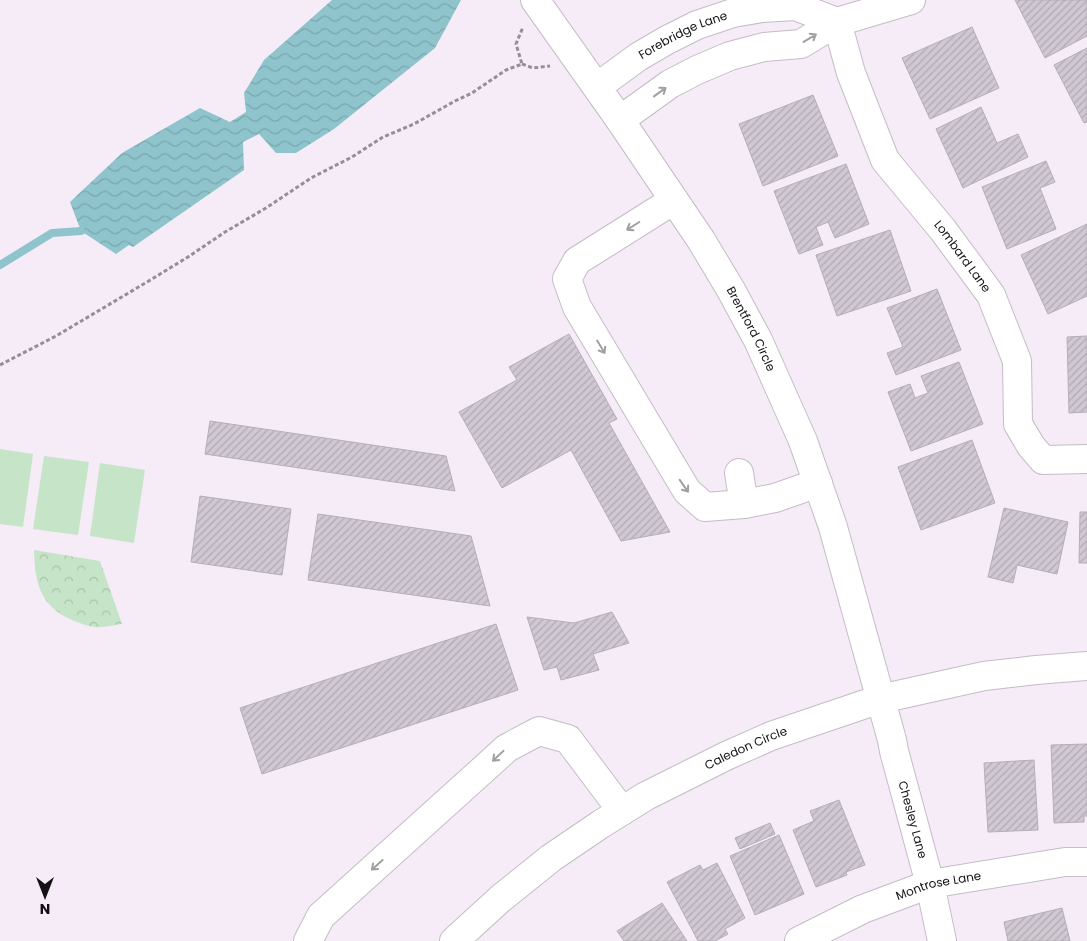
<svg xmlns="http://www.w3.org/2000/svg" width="1087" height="941" font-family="Poppins,sans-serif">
  <defs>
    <pattern id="park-crowns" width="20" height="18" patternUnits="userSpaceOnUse" patternTransform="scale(1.25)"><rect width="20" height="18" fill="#c6e4c8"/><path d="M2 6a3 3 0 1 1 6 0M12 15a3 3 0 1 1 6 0" fill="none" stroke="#a9c3ab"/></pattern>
    <pattern id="water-waves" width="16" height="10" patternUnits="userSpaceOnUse" patternTransform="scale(1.25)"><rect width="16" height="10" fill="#8fc4cc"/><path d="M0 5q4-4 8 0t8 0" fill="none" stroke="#7aa7ae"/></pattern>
    <pattern id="building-hatch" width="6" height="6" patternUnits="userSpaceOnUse" patternTransform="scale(1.25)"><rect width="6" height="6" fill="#d0c8d2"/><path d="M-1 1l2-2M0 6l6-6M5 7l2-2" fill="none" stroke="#b2abb3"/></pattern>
  </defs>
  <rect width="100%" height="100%" fill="#f5ecf7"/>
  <path fill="url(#park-crowns)" d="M 34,550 L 100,561 L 122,624 C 113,625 103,628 95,627 C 87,626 79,623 72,620 C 40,606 35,583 34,550 Z"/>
  <path fill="#c6e4c8" d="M 0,449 L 33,454 L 23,527 L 0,524 Z
    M 44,456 L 89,462 L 78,535 L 33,529 Z
    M 100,463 L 145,470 L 134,543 L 90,536 Z"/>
  <path fill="url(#water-waves)" d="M 332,0 L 461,0 L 435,48 L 334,129 L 296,153 L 276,153 L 259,134 L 243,142 L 244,170 L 133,247 L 129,245 L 116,254 L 81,231 L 70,202 L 122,153 L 200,108 L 230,122 L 246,112 L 244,93 L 264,60 Z"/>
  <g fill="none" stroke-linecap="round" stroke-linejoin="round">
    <path stroke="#8fc4cc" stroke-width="8" d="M 0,265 L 52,233 L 81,231"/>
  </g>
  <path fill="url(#building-hatch)" stroke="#b6adb7" d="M 1015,0 L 1087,0 L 1087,36 L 1045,58 Z
    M 972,27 L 999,88 L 930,119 L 902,58 Z
    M 1087,48 L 1087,122 L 1084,123 L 1054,65 Z
    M 813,95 L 838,156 L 763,186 L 739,124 Z
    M 981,107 L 997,143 L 1018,134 L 1028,157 L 963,188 L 936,129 Z
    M 1046,161 L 1055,182 L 1040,188 L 1056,229 L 1007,249 L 982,187 Z
    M 846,164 L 869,224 L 835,238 L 828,222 L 816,227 L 823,245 L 799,254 L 774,191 Z
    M 1087,224 L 1087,296 L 1048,314 L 1021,255 Z
    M 890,230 L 911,291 L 837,316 L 816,255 Z
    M 937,289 L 961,350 L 896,375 L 887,353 L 903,347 L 887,308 Z
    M 569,334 L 617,419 L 609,423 L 670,532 L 621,541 L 571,450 L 502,488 L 459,412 L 517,380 L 509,367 Z
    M 1087,336 L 1087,412 L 1069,413 L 1067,337 Z
    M 959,362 L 983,424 L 911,451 L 888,392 L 910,384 L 915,398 L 928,393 L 921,376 Z
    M 210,421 L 446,456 L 455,491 L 205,454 Z
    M 972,440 L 995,503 L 921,530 L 898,467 Z
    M 200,496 L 291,509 L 282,575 L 191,562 Z
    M 1004,508 L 1068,522 L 1057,574 L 1017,565 L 1013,583 L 988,577 Z
    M 1080,512 L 1087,512 L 1087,563 L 1079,563 Z
    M 318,514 L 471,536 L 490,606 L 308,580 Z
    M 612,612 L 629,643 L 593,654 L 599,670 L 561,680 L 557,667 L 544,670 L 527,617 L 574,623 Z
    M 496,624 L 518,690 L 262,774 L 240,708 Z
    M 1087,744 L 1087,816 L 1084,816 L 1084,822 L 1054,823 L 1051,745 Z
    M 1034,760 L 1038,830 L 988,832 L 984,763 Z
    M 839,800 L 865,865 L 846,872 L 847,875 L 816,887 L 793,830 L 814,821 L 810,811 Z
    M 770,823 L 775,834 L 740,849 L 735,838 Z
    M 779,835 L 804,894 L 755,915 L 730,856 Z
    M 717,863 L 745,918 L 725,929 L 728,934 L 715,941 L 698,941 L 667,882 L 700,865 L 703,870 Z
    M 662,903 L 687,941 L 624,941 L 617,931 Z
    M 1062,908 L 1070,941 L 1008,941 L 1004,922 Z"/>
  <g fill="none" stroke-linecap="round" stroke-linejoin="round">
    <defs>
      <g id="minor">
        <path id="s1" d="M 535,0 L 620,120 L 701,240 L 731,290 L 758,340 L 803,441 L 833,527 L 892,740 L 894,751 L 930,884 L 942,941"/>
        <path id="s2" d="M 837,22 L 851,73 L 885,160 L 943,230 L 991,295 L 1017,361 L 1018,424 L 1031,446 L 1043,460 L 1087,459"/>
        <path id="s3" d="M 597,87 L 638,57 L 667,40 L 697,25 L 733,13 L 762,8 L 795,6 L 837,22"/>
        <path d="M 620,120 L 670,84 L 697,70 L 730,56 L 764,47 L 801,44 L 837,22 L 911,0"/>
        <path d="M 674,200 L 577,261 L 567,279 L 577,307 L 687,491 L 705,507 L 744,504 L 775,498 L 818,483"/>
        <path d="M 739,473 L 744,504"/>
        <path d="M 308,941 L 321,916 L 507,748 L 539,731 L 568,739 L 622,811"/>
        <path id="s4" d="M 454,941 L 500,899 L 551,858 L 601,824 L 646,796 L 726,756 L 771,736 L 880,699 L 984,676 L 1036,670 L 1087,666"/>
        <path id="s5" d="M 799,941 L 863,909 L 930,884 L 1065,862 L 1087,862"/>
      </g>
    </defs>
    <use href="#minor" stroke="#c4bcc6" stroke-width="30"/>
    <path stroke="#948e96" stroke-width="3" stroke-dasharray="4 2.5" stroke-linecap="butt" d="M 522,64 L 533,68 L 550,66
      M 0,365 L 56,336 L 147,282 L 188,257 L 225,232 L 266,208 L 311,178 L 352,157 L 383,137 L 414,124 L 455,101 L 472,93 L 506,70 L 522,64 L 516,44 L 523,27"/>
    <use href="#minor" stroke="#fff" stroke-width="28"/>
  </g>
  <defs><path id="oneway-shaft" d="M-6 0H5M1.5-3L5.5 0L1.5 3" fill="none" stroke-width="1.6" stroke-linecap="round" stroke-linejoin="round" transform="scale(1.25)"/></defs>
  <g stroke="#a1a0a1">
    <use href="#oneway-shaft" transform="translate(810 38) rotate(-31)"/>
    <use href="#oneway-shaft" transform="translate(660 92) rotate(-36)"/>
    <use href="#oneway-shaft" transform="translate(633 226) rotate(148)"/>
    <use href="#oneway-shaft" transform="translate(601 347) rotate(59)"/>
    <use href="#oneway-shaft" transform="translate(684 486) rotate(55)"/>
    <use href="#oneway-shaft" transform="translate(498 756) rotate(137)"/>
    <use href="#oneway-shaft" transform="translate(377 865) rotate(138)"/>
  </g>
  <g text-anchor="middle" stroke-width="4" stroke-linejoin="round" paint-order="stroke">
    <g font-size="12" fill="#141115" stroke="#f5ecf7">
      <text dy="4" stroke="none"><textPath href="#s3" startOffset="101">Forebridge Lane</textPath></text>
      <text dy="4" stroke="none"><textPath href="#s2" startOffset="270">Lombard Lane</textPath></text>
      <text dy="4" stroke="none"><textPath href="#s1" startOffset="394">Brentford Circle</textPath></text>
      <text dy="4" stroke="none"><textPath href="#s4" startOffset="352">Caledon Circle</textPath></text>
      <text dy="4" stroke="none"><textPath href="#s1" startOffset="912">Chesley Lane</textPath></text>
      <text dy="4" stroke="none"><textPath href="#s5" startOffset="151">Montrose Lane</textPath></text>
    </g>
  </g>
  <g transform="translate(45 896) rotate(180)" stroke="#f5ecf7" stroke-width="4" paint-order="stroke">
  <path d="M0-4L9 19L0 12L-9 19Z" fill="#141115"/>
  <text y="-8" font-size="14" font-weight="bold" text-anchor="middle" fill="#141115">N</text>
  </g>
</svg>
